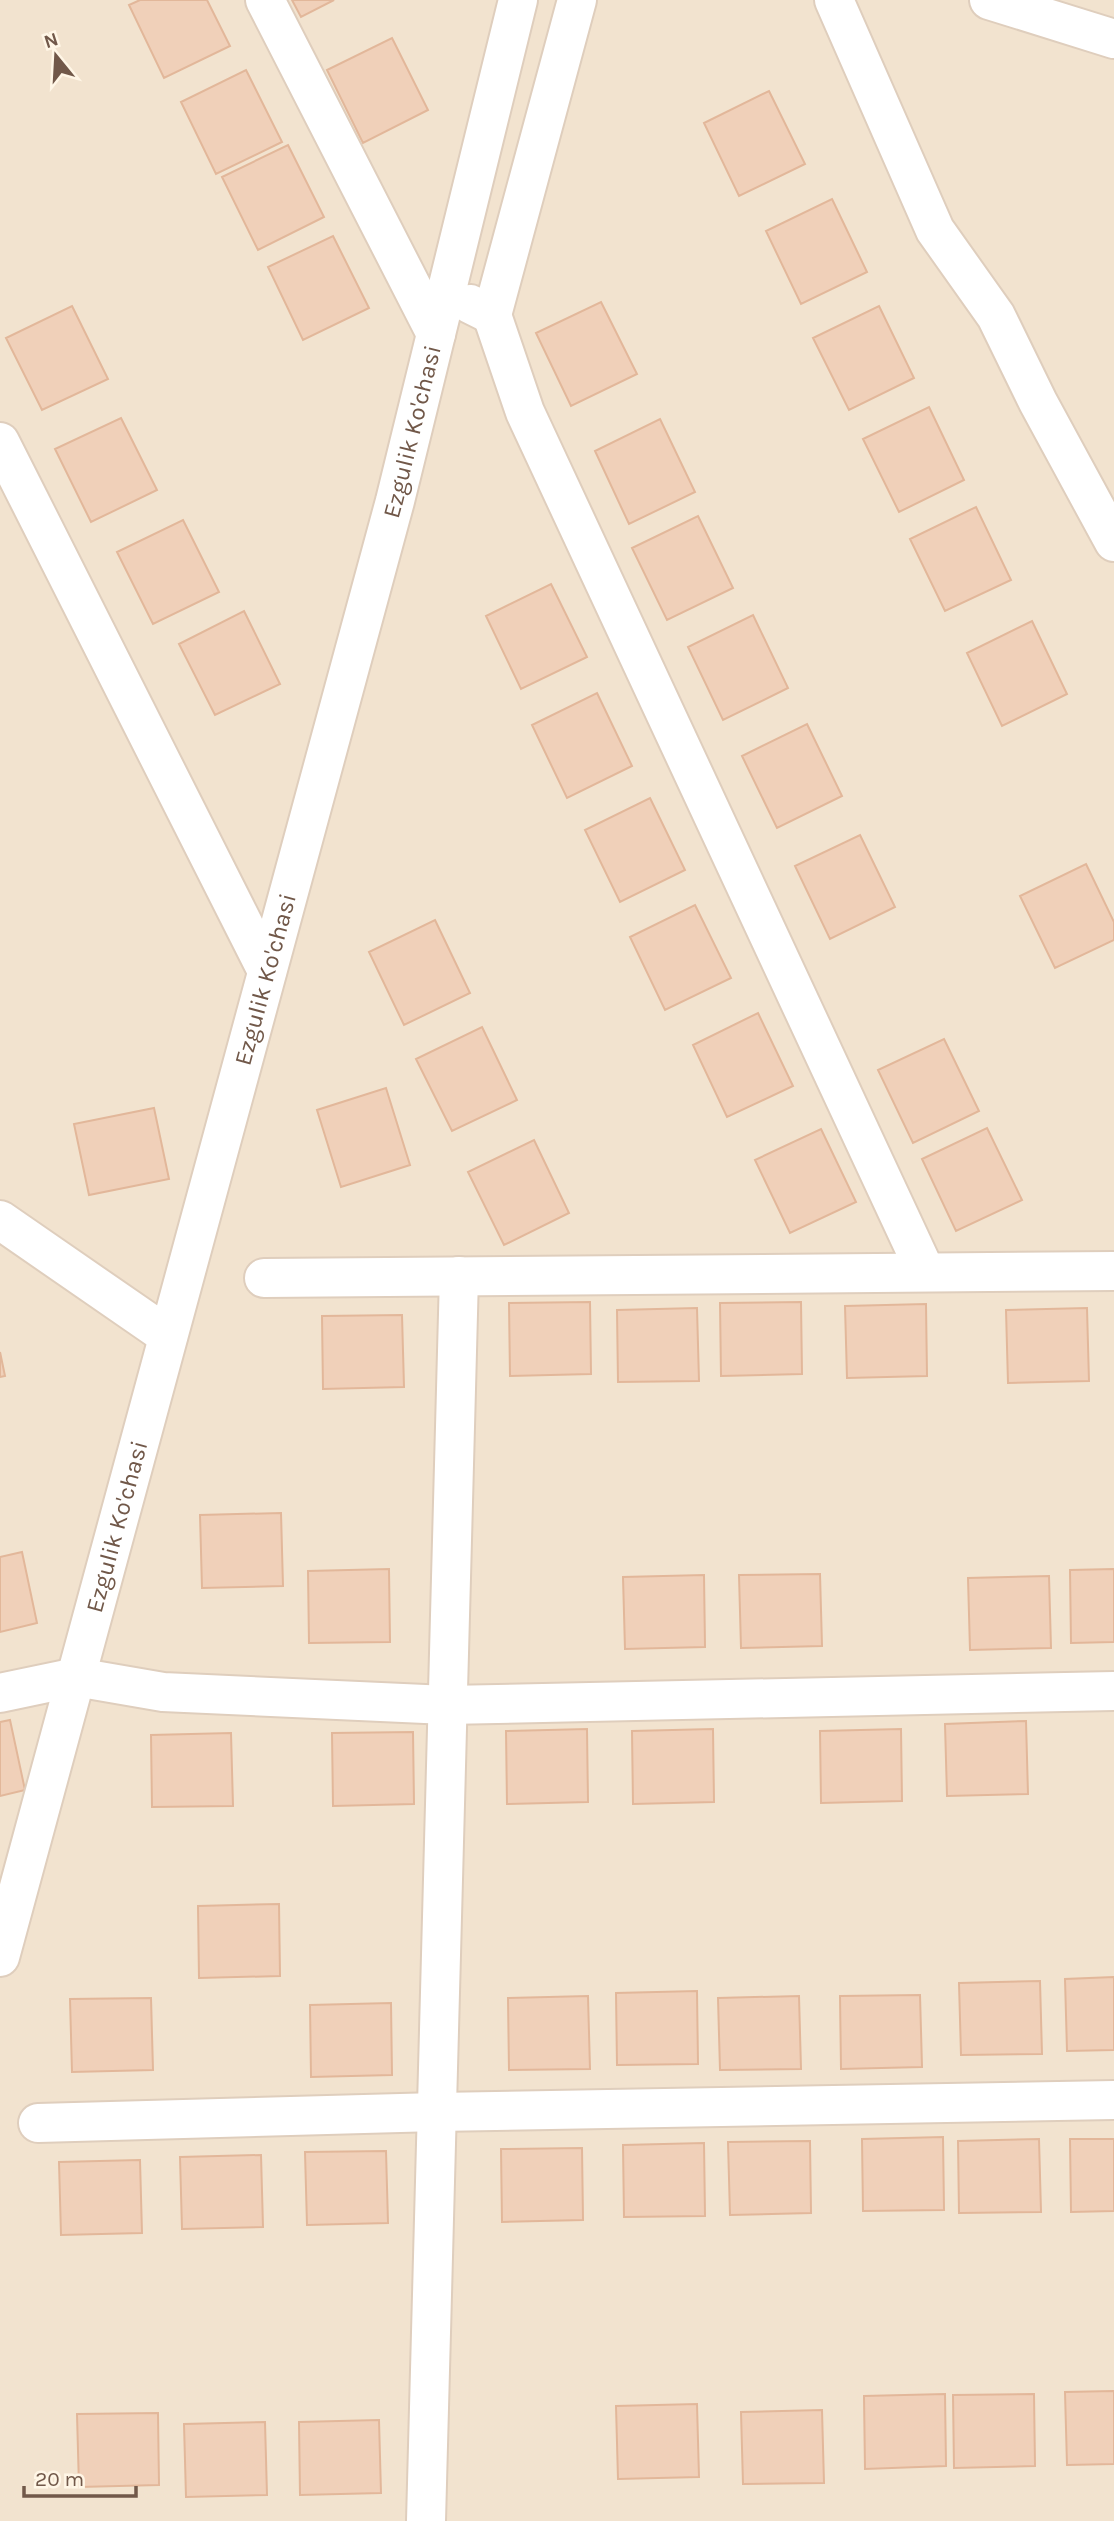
<svg xmlns="http://www.w3.org/2000/svg" width="1114" height="2521" font-family="Karla,sans-serif">
  <rect width="100%" height="100%" fill="#fbf2e0"/>
  <path fill="#f2e3cf" d="M 0,0 L 1114,0 L 1114,2521 L 0,2521 Z"/>
  <path fill="#f0d0b9" stroke="#e2b79a" stroke-width="2" d="M 140,0 L 207,0 L 230,46 L 164,78 L 129,5 Z
    M 292,0 L 334,0 L 301,17 Z
    M 392,38 L 428,110 L 363,143 L 327,70 Z
    M 246,70 L 282,142 L 216,174 L 181,102 Z
    M 769,91 L 805,164 L 739,196 L 704,123 Z
    M 288,145 L 324,217 L 258,250 L 222,177 Z
    M 832,199 L 867,272 L 801,304 L 766,231 Z
    M 333,236 L 369,308 L 303,340 L 268,267 Z
    M 601,302 L 637,374 L 571,406 L 536,333 Z
    M 72,306 L 108,379 L 42,410 L 6,338 Z
    M 879,306 L 914,378 L 849,410 L 813,338 Z
    M 929,407 L 964,480 L 899,512 L 863,439 Z
    M 121,418 L 157,490 L 91,522 L 55,449 Z
    M 660,419 L 695,492 L 629,524 L 595,451 Z
    M 976,507 L 1011,580 L 945,611 L 910,539 Z
    M 698,516 L 733,588 L 667,620 L 632,548 Z
    M 183,520 L 219,592 L 153,624 L 117,552 Z
    M 551,584 L 587,657 L 521,689 L 486,616 Z
    M 244,611 L 280,684 L 215,715 L 179,644 Z
    M 753,615 L 788,688 L 723,720 L 688,647 Z
    M 1032,621 L 1067,694 L 1002,726 L 967,653 Z
    M 597,693 L 632,766 L 567,798 L 532,725 Z
    M 807,724 L 842,796 L 777,828 L 742,756 Z
    M 650,798 L 685,870 L 620,902 L 585,830 Z
    M 860,835 L 895,907 L 830,939 L 795,866 Z
    M 1086,864 L 1114,922 L 1114,940 L 1055,968 L 1020,896 Z
    M 695,905 L 731,978 L 665,1010 L 630,937 Z
    M 435,920 L 470,993 L 404,1025 L 369,952 Z
    M 758,1013 L 793,1086 L 727,1117 L 693,1045 Z
    M 482,1027 L 517,1100 L 452,1131 L 416,1059 Z
    M 944,1039 L 979,1111 L 913,1143 L 878,1070 Z
    M 386,1088 L 410,1165 L 341,1187 L 317,1110 Z
    M 154,1108 L 169,1179 L 89,1195 L 74,1124 Z
    M 987,1128 L 1022,1200 L 956,1231 L 922,1159 Z
    M 821,1129 L 856,1202 L 790,1233 L 755,1160 Z
    M 534,1140 L 569,1213 L 504,1245 L 468,1172 Z
    M 590,1302 L 591,1374 L 510,1376 L 509,1303 Z
    M 801,1302 L 802,1374 L 721,1376 L 720,1303 Z
    M 926,1304 L 927,1376 L 847,1378 L 845,1306 Z
    M 697,1308 L 699,1381 L 618,1382 L 617,1310 Z
    M 1087,1308 L 1089,1381 L 1008,1383 L 1006,1310 Z
    M 402,1315 L 404,1387 L 323,1389 L 322,1316 Z
    M 0,1352 L 5,1376 L 0,1377 Z
    M 281,1513 L 283,1586 L 202,1588 L 200,1515 Z
    M 22,1552 L 37,1623 L 0,1632 L 0,1557 Z
    M 389,1569 L 390,1642 L 309,1643 L 308,1571 Z
    M 1114,1569 L 1114,1642 L 1071,1643 L 1070,1570 Z
    M 820,1574 L 822,1646 L 741,1648 L 739,1575 Z
    M 704,1575 L 705,1647 L 625,1649 L 623,1577 Z
    M 1049,1576 L 1051,1648 L 970,1650 L 968,1578 Z
    M 10,1720 L 25,1790 L 0,1796 L 0,1722 Z
    M 1026,1721 L 1028,1794 L 947,1796 L 945,1724 Z
    M 587,1729 L 588,1802 L 507,1804 L 506,1731 Z
    M 713,1729 L 714,1802 L 633,1804 L 632,1731 Z
    M 901,1729 L 902,1801 L 821,1803 L 820,1731 Z
    M 413,1732 L 414,1804 L 333,1806 L 332,1733 Z
    M 231,1733 L 233,1806 L 152,1807 L 151,1735 Z
    M 279,1904 L 280,1976 L 199,1978 L 198,1906 Z
    M 1114,1977 L 1114,2050 L 1067,2051 L 1065,1979 Z
    M 1040,1981 L 1042,2054 L 961,2055 L 959,1983 Z
    M 697,1991 L 698,2064 L 617,2065 L 616,1993 Z
    M 920,1995 L 922,2067 L 841,2069 L 840,1996 Z
    M 588,1996 L 590,2069 L 509,2070 L 508,1998 Z
    M 799,1996 L 801,2069 L 720,2070 L 718,1998 Z
    M 151,1998 L 153,2070 L 72,2072 L 70,1999 Z
    M 391,2003 L 392,2075 L 311,2077 L 310,2005 Z
    M 943,2137 L 944,2210 L 863,2211 L 862,2139 Z
    M 1039,2139 L 1041,2212 L 959,2213 L 958,2141 Z
    M 1070,2139 L 1114,2139 L 1114,2211 L 1071,2212 Z
    M 810,2141 L 811,2213 L 730,2215 L 728,2142 Z
    M 704,2143 L 705,2216 L 624,2217 L 623,2145 Z
    M 582,2148 L 583,2220 L 502,2222 L 501,2149 Z
    M 386,2151 L 388,2223 L 307,2225 L 305,2152 Z
    M 261,2155 L 263,2227 L 182,2229 L 180,2157 Z
    M 140,2160 L 142,2233 L 61,2235 L 59,2162 Z
    M 1114,2391 L 1114,2464 L 1067,2465 L 1065,2392 Z
    M 945,2394 L 946,2466 L 865,2469 L 864,2396 Z
    M 1034,2394 L 1035,2466 L 954,2468 L 953,2395 Z
    M 697,2404 L 699,2477 L 618,2479 L 616,2406 Z
    M 822,2410 L 824,2483 L 743,2484 L 741,2412 Z
    M 158,2413 L 159,2485 L 79,2487 L 77,2414 Z
    M 379,2420 L 381,2493 L 300,2495 L 299,2422 Z
    M 265,2422 L 267,2495 L 186,2497 L 184,2424 Z"/>
  <g fill="none" stroke-linecap="round" stroke-linejoin="round">
    <defs>
      <g id="minor">
        <path d="M 265,0 L 436,334"/>
        <path d="M 834,0 L 935,230 L 996,316 L 1038,402 L 1114,542"/>
        <path d="M 989,0 L 1114,39"/>
        <path d="M 470,304 L 492,315 L 577,0"/>
        <path d="M 492,315 L 525,412 L 925,1271"/>
        <path d="M 0,442 L 267,971"/>
        <path d="M 0,1220 L 168,1336"/>
        <path d="M 264,1278 L 1114,1271"/>
        <path d="M 0,1693 L 76,1677 L 163,1692 L 447,1705 L 1114,1691"/>
        <path id="s1" d="M 0,1957 L 395,501 L 518,0"/>
        <path d="M 38,2123 L 437,2112 L 1114,2100"/>
        <path d="M 426,2521 L 459,1276"/>
      </g>
    </defs>
    <use href="#minor" stroke="#dfcebd" stroke-width="42"/>
    <use href="#minor" stroke="#fff" stroke-width="38"/>
  </g>
  <g text-anchor="middle" stroke-width="5" stroke-linejoin="round" paint-order="stroke">
    <g font-size="24" fill="#715849" stroke="#fff6e6">
      <text dy="8" stroke="none"><textPath href="#s1" startOffset="1580">Ezgulik Ko'chasi</textPath></text>
      <text dy="8" stroke="none"><textPath href="#s1" startOffset="1013">Ezgulik Ko'chasi</textPath></text>
      <text dy="8" stroke="none"><textPath href="#s1" startOffset="446">Ezgulik Ko'chasi</textPath></text>
    </g>
  </g>
  <g transform="translate(56 56) rotate(342)" stroke="#fff6e6" stroke-width="5" paint-order="stroke">
  <path d="M0-5L12 26L0 18L-12 26Z" fill="#715849"/>
  <text y="-10" font-size="19" font-weight="bold" text-anchor="middle" fill="#715849">N</text>
  </g>
  <path d="M24 2486v10h112v-10" fill="none" stroke="#715849" stroke-width="3.5"/>
  <text x="35" y="2486" font-size="21" fill="#715849" stroke="#fff6e6" stroke-width="5" paint-order="stroke">20 m</text>
</svg>
